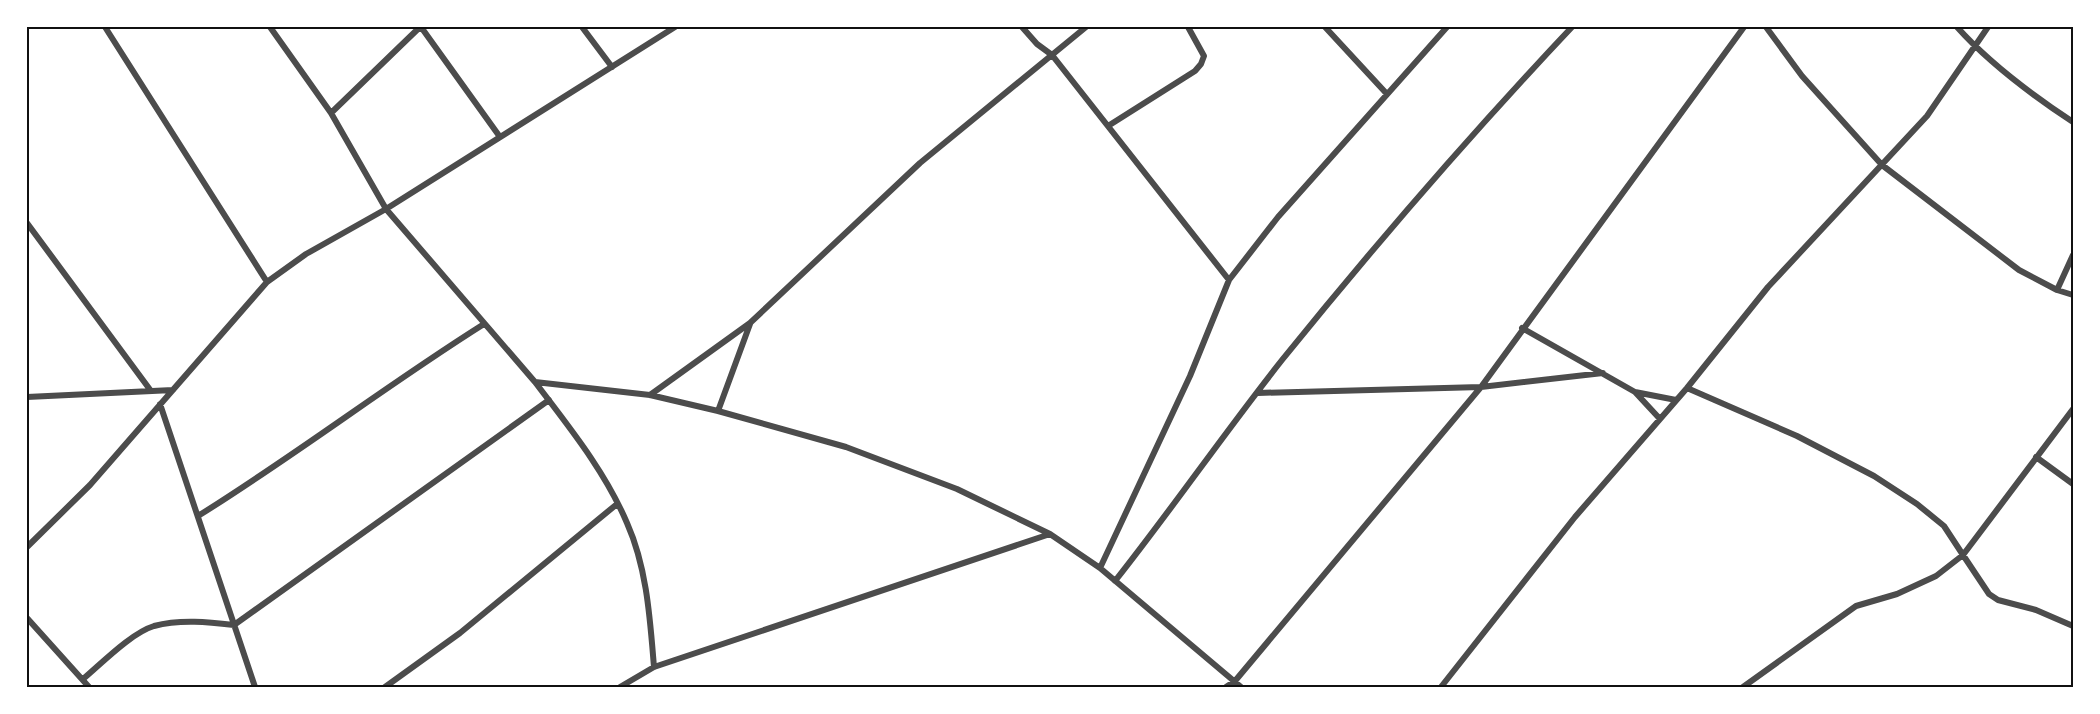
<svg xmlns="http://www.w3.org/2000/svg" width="2100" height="714" font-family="'Nunito Sans',sans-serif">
  <rect width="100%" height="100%" fill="#fff"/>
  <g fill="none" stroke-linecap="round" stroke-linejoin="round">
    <path stroke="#4c4c4c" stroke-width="6" d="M 105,27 L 267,282
      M 270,27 L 331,113 L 386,209 L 535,382 L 650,395 L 718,411 L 846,447 L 957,489 L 1050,534 L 1100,568 L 1241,687
      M 421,27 L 500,137
      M 582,27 L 612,67
      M 1022,27 L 1037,44 L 1052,55 L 1229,280
      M 1325,27 L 1386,93
      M 1766,27 L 1802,76 L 1882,165 L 2019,270 L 2057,290 L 2073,295
      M 1957,27 C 1990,64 2032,95 2073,122
      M 331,113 L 420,27
      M 1108,126 L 1195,71 L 1201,64 L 1204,56 L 1188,27
      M 27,223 L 151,391
      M 2057,290 L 2073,255
      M 1522,328 L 1635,392 L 1660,419
      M 535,382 C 569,427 605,471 627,523 C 647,568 650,619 654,667
      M 1687,388 L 1797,436 L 1874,476 L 1917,504 L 1944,526 L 1963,555 L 2073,409
      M 1635,392 L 1676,400
      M 1258,393 L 1481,387 L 1603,373
      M 650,395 L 750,323 L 920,163 L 1086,27
      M 27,397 L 173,390
      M 160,404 L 255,687
      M 718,411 L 750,324
      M 2036,457 L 2073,484
      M 198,516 C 296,455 387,385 484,324
      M 27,547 L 90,485 L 267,282 L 306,254 L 386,209 L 675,27
      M 1100,568 L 1190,376 L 1229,280 L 1278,217 L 1447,27
      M 1115,581 C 1172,509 1225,432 1282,360 C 1375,245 1471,134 1572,27
      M 27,618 L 89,687
      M 83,679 C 101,664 131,633 154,626 C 180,619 209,622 234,625 L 549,400
      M 385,687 L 460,633 L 617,504
      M 620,687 L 654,667 L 1050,534
      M 1226,687 L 1235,681 L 1481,387 L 1744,27
      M 1441,687 L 1575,517 L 1687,388 L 1768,287 L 1927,116 L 1988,27
      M 1743,687 L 1856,606 L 1897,594 L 1936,576 L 1963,555 L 1989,594 L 1998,600 L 2036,610 L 2073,626"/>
  </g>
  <rect width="2100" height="714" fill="none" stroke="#ffffff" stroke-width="57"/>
  <rect x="28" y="28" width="2044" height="658" fill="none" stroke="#111" stroke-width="2"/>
</svg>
